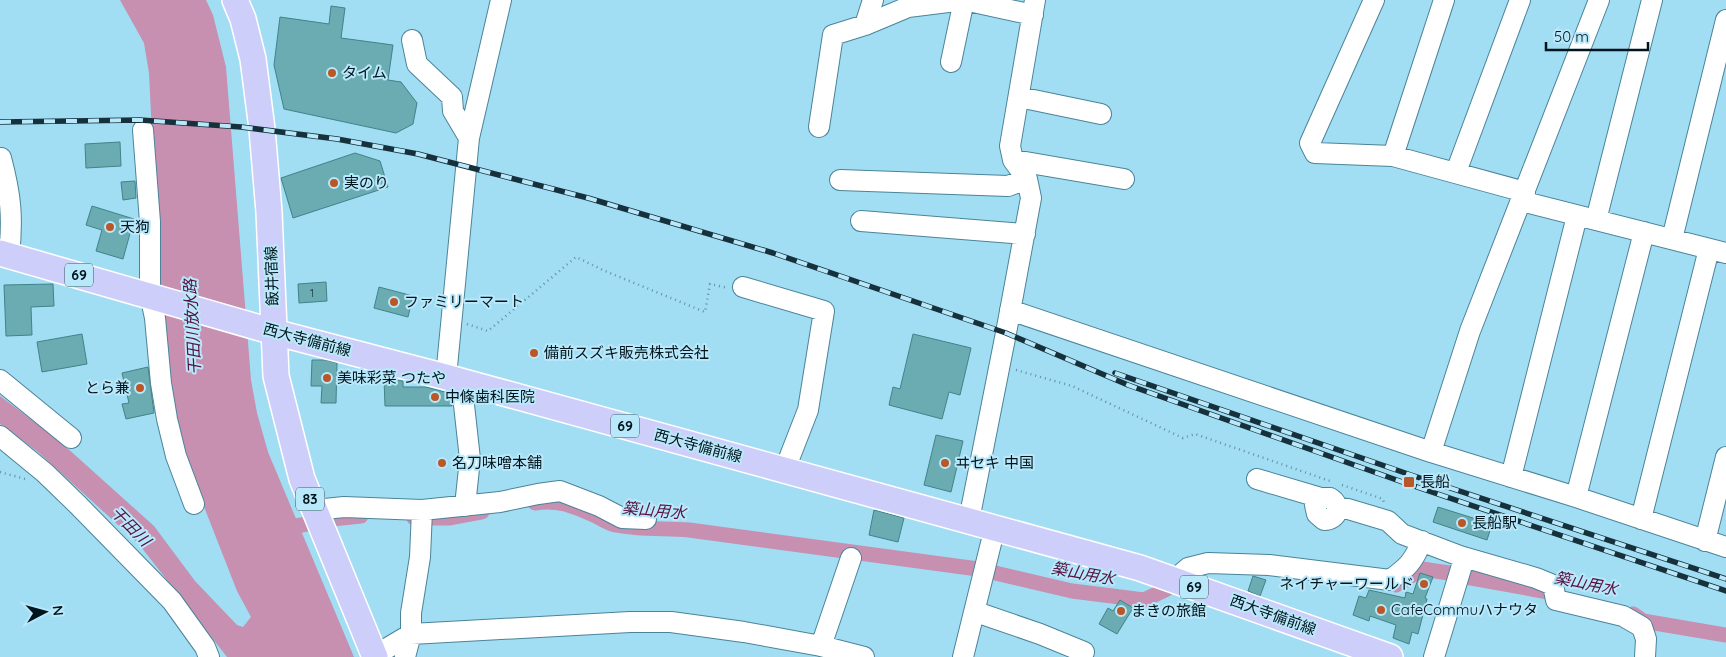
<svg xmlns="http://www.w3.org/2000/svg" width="1726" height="657" font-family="Quicksand,'Noto Sans JP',sans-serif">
  <rect width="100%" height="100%" fill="#a1ddf3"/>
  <path fill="#c78fb0" d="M 120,0 L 206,0 L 213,15 L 226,67 L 251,380 L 257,413 L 268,452 L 354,657 L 227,657 L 138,543 L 38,452 L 0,424 L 0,396 L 56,438 L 154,526 L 195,581 L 237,625 L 243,627 L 251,617 L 237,591 L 192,476 L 179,436 L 170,390 L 166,325 L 160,281 L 157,235 L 149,73 L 144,43 Z"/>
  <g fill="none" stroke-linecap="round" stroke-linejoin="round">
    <path stroke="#c78fb0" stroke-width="15" d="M 535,503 C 560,499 575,507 598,517 C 603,520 609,524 616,525 C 640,530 665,528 689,530 L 978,569
      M 414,518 L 450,518 L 482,512
      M 332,519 L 361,516
      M 296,526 L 307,524
      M 991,572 L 1072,591 L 1144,600 L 1167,589
      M 1466,577 L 1559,594
      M 1396,585 L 1422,569 L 1449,573
      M 1633,614 L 1643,621 L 1726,635"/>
  </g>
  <path fill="#6aacb2" stroke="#408389" d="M 331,6 L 345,8 L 341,38 L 393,45 L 388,80 L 401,82 L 417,103 L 413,124 L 396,133 L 284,109 L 274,65 L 280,17 L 329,24 Z
    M 120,142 L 121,166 L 86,168 L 85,144 Z
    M 355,153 L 380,161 L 388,187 L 293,218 L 281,178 Z
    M 135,181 L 136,198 L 123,200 L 121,182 Z
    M 92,206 L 134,219 L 123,259 L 96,251 L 102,230 L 86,225 Z
    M 326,282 L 327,301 L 299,303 L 298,284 Z
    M 53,284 L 54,306 L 31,307 L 32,335 L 6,336 L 4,285 Z
    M 379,287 L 413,296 L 408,317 L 374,308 Z
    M 82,334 L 87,364 L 42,372 L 37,342 Z
    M 913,334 L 971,348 L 960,395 L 949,392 L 942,419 L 889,405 L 893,387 L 900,389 Z
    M 312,360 L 326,360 L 337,363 L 336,403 L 321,403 L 322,386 L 311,386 Z
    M 148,367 L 154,413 L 126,419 L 122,404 L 129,403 L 122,373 Z
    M 384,379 L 403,381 L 403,387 L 426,387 L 449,393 L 452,406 L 385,406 Z
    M 936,435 L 963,441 L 951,492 L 924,485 Z
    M 1438,507 L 1492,524 L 1487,540 L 1433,522 Z
    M 874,510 L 904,518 L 898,542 L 869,535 Z
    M 1420,573 L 1433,577 L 1425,598 L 1427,599 L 1418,634 L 1412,632 L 1409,644 L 1393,638 L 1396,625 L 1370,616 L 1369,621 L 1353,615 L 1359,596 L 1366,598 L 1369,590 L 1405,598 L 1406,592 L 1413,594 Z
    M 1253,576 L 1266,580 L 1260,596 L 1248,591 Z
    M 1120,600 L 1133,608 L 1117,634 L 1099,624 L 1108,608 L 1113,611 Z"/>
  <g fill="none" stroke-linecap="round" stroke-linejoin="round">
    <defs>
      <path id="minor" d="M 1374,0 L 1310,143 L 1315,153 L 1393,156 L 1525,192
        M 865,25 L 873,0
        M 412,40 L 417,64 L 452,97 L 453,111 L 469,138
        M 951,62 L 964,0
        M 1019,97 L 1101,114
        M 819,127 L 833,35 L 865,25 L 908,7 L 964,0 L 1033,15
        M 143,130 L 150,222 L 150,295 L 155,318 L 161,383 L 167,419 L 176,456 L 194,504
        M 1393,156 L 1444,0
        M 1,158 C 11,195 13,218 9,256
        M 1013,160 L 1124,179
        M 1456,172 L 1520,0
        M 840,180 L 1008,186 L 1027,179
        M 1521,201 L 1726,253
        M 1596,220 L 1652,0
        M 861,221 L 1025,234
        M 1672,239 L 1726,20
        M 743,287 L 824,311 L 808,410 L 785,469
        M 1010,310 L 1431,452 L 1576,497 L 1726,547
        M 446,377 L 469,138 L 501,0
        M 0,380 L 71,438
        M 459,381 L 464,405 L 470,459 L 465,506
        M 0,436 L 45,473 L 78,505 L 172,601 L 205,647 L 209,657
        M 1431,452 L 1470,331 L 1599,0
        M 1511,477 L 1577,216
        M 1257,479 L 1321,498 L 1330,498 C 1342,505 1338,520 1324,520 L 1317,514 L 1315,505 L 1321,498
        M 1576,497 L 1644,232
        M 1338,508 L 1348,509 L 1388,521 L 1402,534 L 1460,556 L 1536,578 L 1553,585 L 1556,600 L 1623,616 L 1642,627 L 1646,639 L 1645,657
        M 315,510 L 344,507 L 422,510 L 500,502 L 538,494 L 560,491 L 599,506 L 622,518 L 646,519
        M 1641,519 L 1709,249
        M 969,520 L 1006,333 L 1031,198 L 1027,179 L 1013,160 L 1010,146 L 1035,0
        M 1705,541 L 1726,457
        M 1174,580 L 1188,568 L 1208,563 L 1269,565 L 1390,580 C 1408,567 1413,562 1422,541
        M 976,612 L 1040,634 L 1084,652
        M 821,646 L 851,558
        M 374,656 L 411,634 L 630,622 L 671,622 L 744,632 L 821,646 L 864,657
        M 405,657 L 411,634 L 411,613 L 420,557 L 422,510
        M 963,657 L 995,527
        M 1434,657 L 1463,562 L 1460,556"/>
      <path id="major" d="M 235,0 L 243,19 L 253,59 L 262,129 L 269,212 L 276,376 L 302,479 L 375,657
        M 0,253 L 274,332 L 446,377 L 1140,568 L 1390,657"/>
    </defs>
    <use href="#minor" stroke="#4b8499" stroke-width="22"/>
    <use href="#major" stroke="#fff" stroke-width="28"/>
    <path stroke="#6491a2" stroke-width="2.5" stroke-dasharray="1 4" stroke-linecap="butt" d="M 467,324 L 488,331 L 576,257 L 605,271 L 705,312 L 710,284 L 728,288
      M 1016,370 L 1072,386 L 1183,438 L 1195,434 L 1330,481
      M 0,472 L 25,479
      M 1342,485 L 1383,499 L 1384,503"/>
    <use href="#minor" stroke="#fff" stroke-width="20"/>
    <use href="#major" stroke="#cecefb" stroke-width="25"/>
    <defs>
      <path id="rail" d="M 0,122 L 140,120 L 241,127 L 337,139 L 418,154 L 588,198 L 773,253 L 1006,333 L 1128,385 L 1408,484 L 1726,591
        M 1115,373 L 1411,475 L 1726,579"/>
    </defs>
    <use href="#rail" stroke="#16313b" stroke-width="5.5"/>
    <use href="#rail" stroke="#b9e8fa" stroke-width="4" stroke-dasharray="11" stroke-linecap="butt"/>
  </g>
  <g fill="#bb5626" stroke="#b9e8fa" stroke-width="2">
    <circle cx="332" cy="73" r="5"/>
    <circle cx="334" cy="183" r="5"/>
    <circle cx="110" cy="227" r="5"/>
    <circle cx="394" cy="302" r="5"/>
    <circle cx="534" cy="353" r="5"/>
    <circle cx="327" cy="378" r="5"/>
    <circle cx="140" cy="388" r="5"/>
    <circle cx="435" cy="397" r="5"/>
    <circle cx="442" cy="463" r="5"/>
    <circle cx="945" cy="463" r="5"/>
    <rect x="1403" y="476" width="12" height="12" rx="2.5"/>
    <circle cx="1462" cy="523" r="5"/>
    <circle cx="1424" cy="584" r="5"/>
    <circle cx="1381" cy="610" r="5"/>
    <circle cx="1121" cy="611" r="5"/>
  </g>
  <g text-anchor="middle" stroke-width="4" stroke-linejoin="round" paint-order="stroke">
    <g font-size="12" fill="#1a3b42">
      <text x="312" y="297">1</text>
    </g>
    <g fill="#b9e8fa" stroke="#38545f" stroke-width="1">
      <rect x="65" y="263.5" width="28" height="23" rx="4"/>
      <rect x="611" y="414.5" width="28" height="23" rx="4"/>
      <rect x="296" y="487.5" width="28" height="23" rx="4"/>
      <rect x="1180" y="575.5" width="28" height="23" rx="4"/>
    </g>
    <g font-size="14" font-weight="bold" fill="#00151d">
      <text x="79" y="280">69</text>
      <text x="625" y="431">69</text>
      <text x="310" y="504">83</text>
      <text x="1194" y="592">69</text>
    </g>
    <g font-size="15" fill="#00151d" stroke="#b9e8fa" text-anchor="start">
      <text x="342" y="78">タイム</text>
      <text x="344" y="188">実のり</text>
      <text x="120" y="232">天狗</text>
      <text x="404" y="307">ファミリーマート</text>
      <text x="544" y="358">備前スズキ販売株式会社</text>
      <text x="337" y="383">美味彩菜 つたや</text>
      <text x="130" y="393" text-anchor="end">とら兼</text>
      <text x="445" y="402">中條歯科医院</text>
      <text x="452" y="468">名刀味噌本舗</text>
      <text x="955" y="468">ヰセキ 中国</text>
      <text x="1420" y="487">長船</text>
      <text x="1472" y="528">長船駅</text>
      <text x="1414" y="589" text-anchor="end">ネイチャーワールド</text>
      <text x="1391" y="615">CafeCommuハナウタ</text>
      <text x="1131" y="616">まきの旅館</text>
    </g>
    <g font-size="15" fill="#00151d" stroke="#b9e8fa">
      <text transform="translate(272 276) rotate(-92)" y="5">飯井宿線</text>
      <text transform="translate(307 340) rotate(15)" y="5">西大寺備前線</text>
      <text transform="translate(698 446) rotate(15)" y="5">西大寺備前線</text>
      <text transform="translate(1273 615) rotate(20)" y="5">西大寺備前線</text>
    </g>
    <g font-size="16" font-style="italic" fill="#561341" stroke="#b9e8fa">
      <text transform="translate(192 327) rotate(-93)" y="6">干田川放水路</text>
      <text transform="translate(654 510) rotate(5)" y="6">築山用水</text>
      <text transform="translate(131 526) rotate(45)" y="6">干田川</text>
      <text transform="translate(1083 573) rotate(10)" y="6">築山用水</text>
      <text transform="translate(1586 583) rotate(11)" y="6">築山用水</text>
    </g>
  </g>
  <g transform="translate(45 612) rotate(84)" stroke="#b9e8fa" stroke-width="4" paint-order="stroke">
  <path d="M0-4L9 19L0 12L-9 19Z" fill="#00151d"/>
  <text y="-8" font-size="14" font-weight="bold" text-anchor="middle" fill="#00151d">N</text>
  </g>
  <path d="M1546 42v8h102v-8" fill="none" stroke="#00151d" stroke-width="2.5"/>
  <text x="1554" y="42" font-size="15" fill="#00151d" stroke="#b9e8fa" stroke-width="4" paint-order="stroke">50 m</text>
</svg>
